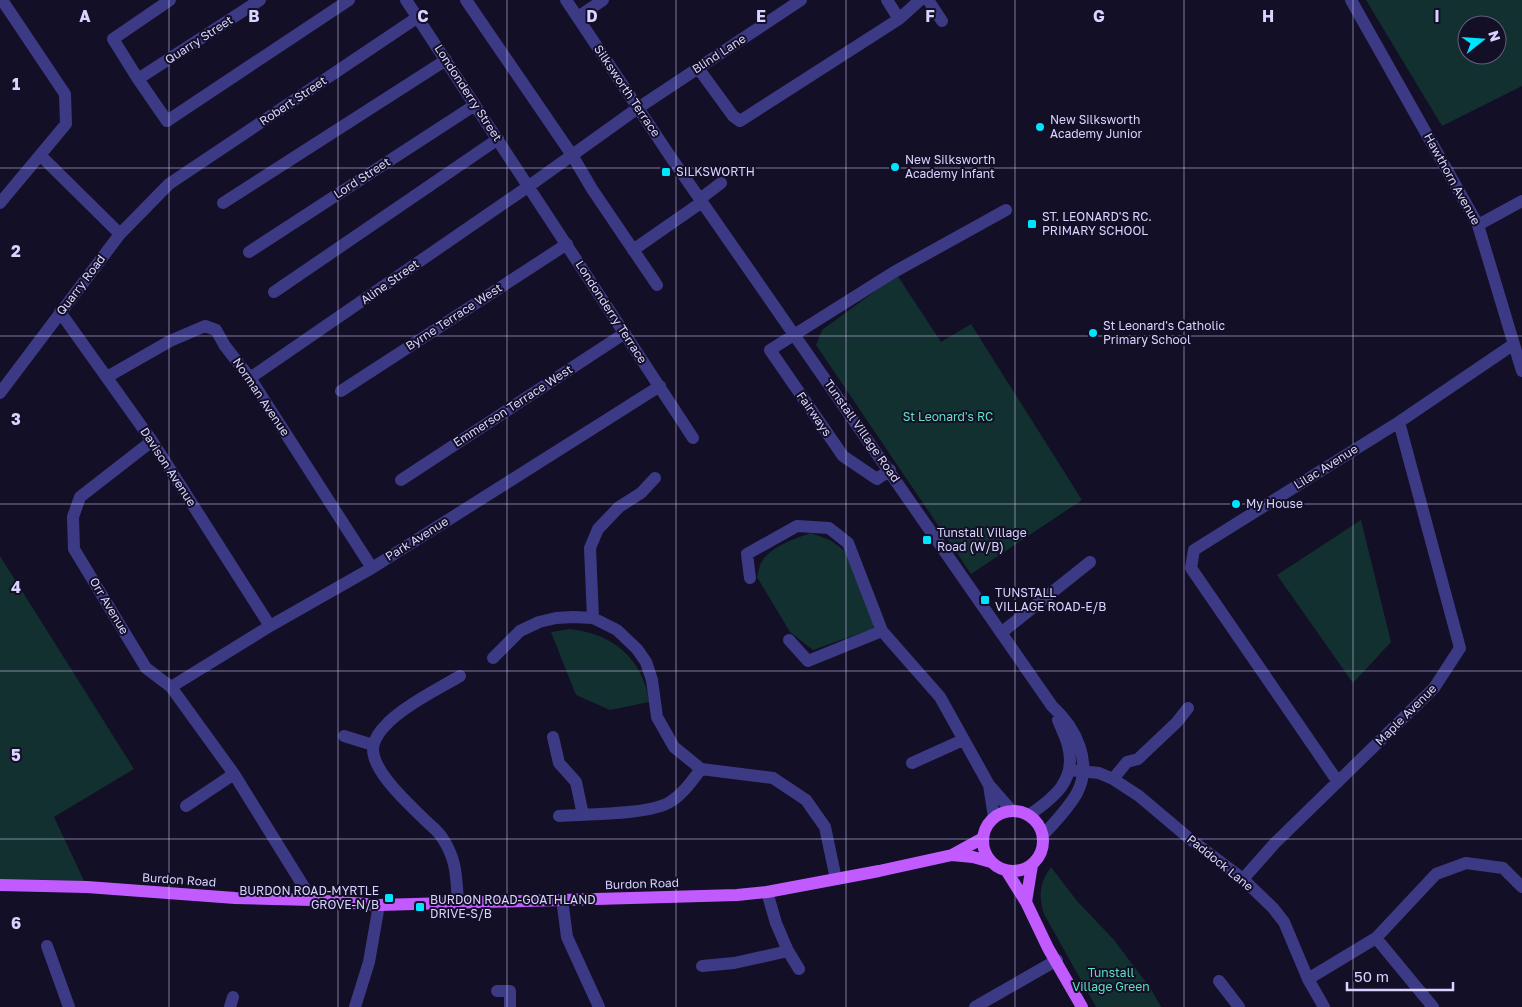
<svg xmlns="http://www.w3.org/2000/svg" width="1522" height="1007" font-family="'Golos Text',sans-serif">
  <rect width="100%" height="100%" fill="#130f26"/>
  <path fill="#12302f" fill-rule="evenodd" d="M 1366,0 L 1522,0 L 1522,86 L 1442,126 ZM 1467,25 L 1497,25 L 1497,55 L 1467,55 Z
    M 897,275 L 941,342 L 971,324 L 1082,500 L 971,574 L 816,345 L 822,330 Z
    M 1361,520 L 1391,642 L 1353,683 L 1277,575 Z
    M 811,533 L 830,540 L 845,551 L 876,625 L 872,629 L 813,650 L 790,632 L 757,577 C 758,573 759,569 760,565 C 768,547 794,539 811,533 Z
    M 0,556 L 134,769 L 54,817 L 87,887 L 0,884 Z
    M 570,629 C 613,634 643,658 649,702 L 610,710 L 576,695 L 551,632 Z
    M 1051,867 L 1077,901 L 1114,940 L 1151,989 L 1161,1007 L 1096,1007 L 1044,914 C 1038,896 1040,882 1051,867 Z"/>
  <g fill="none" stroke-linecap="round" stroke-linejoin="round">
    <path stroke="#3d3a85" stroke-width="12" d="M 170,0 L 113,39 L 138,79 L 167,121 L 349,0
      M 406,0 L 693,438
      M 466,0 L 572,155 L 592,189 L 657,285
      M 566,0 L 670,156 L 1052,706 C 1076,728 1093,762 1077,793 C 1068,809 1055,822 1043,835
      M 887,0 L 899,19
      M 928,0 L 942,21
      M 1351,0 L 1478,225 L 1522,371
      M 578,17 L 603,0
      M 698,68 L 733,116 L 740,121 L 899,19 L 920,0
      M 138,79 L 260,0
      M 41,156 L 120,234
      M 700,199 L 721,183
      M 0,203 L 66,124 L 65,94 L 2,0
      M 223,203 L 446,60
      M 1478,225 L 1522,201
      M 633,250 L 702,202
      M 249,252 L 475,105
      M 274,292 L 498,139
      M 60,312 L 152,441 L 270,626
      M 107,377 L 170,341 L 205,326 L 216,330 L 225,346 L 250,378 L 372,568
      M 250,378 L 529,186 L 638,108 L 801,0
      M 341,391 L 567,244
      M 0,393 L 120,234 L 169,184 L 418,17
      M 152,441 L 80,497 L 73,517 L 74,549 L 146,668 L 171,687 L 234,774 L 312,900
      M 890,470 L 877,479 L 843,456 L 770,350 L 894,272 L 1006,210
      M 401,480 L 625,333
      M 750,578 L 747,554 L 797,526 L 829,528 L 848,543 L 882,631 L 940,697 L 989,785 L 1011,810
      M 593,618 L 590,548 L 598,529 L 619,507 L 641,493 L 655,478
      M 1001,633 L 1090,562
      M 789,640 L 808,661 L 882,631
      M 493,658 L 520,631 L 539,622 L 556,618 L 573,617 L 593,618 L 617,630 L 637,649 L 646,662 L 652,680 L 657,717 L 674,747 L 701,769 L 773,778 L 806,800 L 825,827 L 836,879
      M 171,687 L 270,626 L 372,568 L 660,386
      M 344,736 L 373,745
      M 553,737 L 559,763 L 576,782 L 583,815
      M 912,763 L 963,740
      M 1069,770 L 1099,773 L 1113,779 L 1139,796 L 1190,839 L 1243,879 L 1273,908 L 1284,922 L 1308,979 L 1324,1007
      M 1113,779 L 1127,762 L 1138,759 L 1177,722 L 1188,708
      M 1338,782 L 1191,568 L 1194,550 L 1399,422 L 1514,344
      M 989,785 L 994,817
      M 186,806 L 234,774
      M 1029,815 C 1054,798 1077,780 1068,746 C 1066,737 1061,728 1058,720
      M 559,816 C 586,814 649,815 670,802 C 683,794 692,781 701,769
      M 1243,879 L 1275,843 L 1434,688 L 1460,648 L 1399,422
      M 562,899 L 567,937 L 599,1007
      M 458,902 C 456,876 457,859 441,836 C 437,830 430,825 425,820 C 410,805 366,767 374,743 C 376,738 380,731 384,727 C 400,708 438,689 460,676
      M 1376,938 L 1433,1007
      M 47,946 L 69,1007
      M 788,951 L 799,969
      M 702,966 L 734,963 L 788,951 L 776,923 L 767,892
      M 1308,979 L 1376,938 L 1436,874 L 1466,863 L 1503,868 L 1522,887
      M 1219,981 L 1239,1007
      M 497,991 L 510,991 L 510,1007
      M 230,1007 L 233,997
      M 355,1007 L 369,962 L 379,905
      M 975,1007 L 1057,960"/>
    <path stroke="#c25bff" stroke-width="12" d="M983 841a30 30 0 1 1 60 0a30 30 0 1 1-60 0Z
      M 952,855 L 973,857 L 991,862
      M 1006,870 L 1026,902 L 1048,948 L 1082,1007
      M 0,885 L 87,887 L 235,898 L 312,900 L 379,905 L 737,895 L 767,892 L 879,871 L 952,855 L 983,838
      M 1026,902 L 1032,865"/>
  </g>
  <path fill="none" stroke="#d9d4ff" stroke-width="1" stroke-opacity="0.55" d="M 169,0 L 169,1007M 338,0 L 338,1007M 507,0 L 507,1007M 676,0 L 676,1007M 846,0 L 846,1007M 1015,0 L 1015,1007M 1184,0 L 1184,1007M 1353,0 L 1353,1007M 0,168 L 1522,168M 0,336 L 1522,336M 0,504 L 1522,504M 0,671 L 1522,671M 0,839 L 1522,839"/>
  <g fill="#00e5ff" stroke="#130f26" stroke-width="2">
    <circle cx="1040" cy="127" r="5"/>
    <circle cx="895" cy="167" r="5"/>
    <rect x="661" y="167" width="10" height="10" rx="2.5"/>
    <rect x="1027" y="219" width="10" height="10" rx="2.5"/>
    <circle cx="1093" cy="333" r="5"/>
    <circle cx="1236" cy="504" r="5"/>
    <rect x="922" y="535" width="10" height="10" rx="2.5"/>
    <rect x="980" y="595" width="10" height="10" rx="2.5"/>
    <rect x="384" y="893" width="10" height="10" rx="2.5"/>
    <rect x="415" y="902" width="10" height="10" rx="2.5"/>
  </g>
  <g text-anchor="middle" stroke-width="4" stroke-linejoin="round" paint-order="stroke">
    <g font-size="12" fill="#d9d4ff" stroke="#130f26">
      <text transform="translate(199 40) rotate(-33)" y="4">Quarry Street</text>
      <text transform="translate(719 54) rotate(-33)" y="4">Blind Lane</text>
      <text transform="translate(627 91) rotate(56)" y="4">Silksworth Terrace</text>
      <text transform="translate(468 93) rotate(57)" y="4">Londonderry Street</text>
      <text transform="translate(293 101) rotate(-34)" y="4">Robert Street</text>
      <text transform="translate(362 178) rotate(-33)" y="4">Lord Street</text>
      <text transform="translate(1452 179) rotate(61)" y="4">Hawthorn Avenue</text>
      <text transform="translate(390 282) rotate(-35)" y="4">Aline Street</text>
      <text transform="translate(81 285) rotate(-53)" y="4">Quarry Road</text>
      <text transform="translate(611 312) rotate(57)" y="4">Londonderry Terrace</text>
      <text transform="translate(454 317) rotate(-33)" y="4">Byrne Terrace West</text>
      <text transform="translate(261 397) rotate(56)" y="4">Norman Avenue</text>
      <text transform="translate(513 406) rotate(-33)" y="4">Emmerson Terrace West</text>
      <text transform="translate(814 414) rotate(55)" y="4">Fairways</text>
      <text transform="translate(862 431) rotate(55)" y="4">Tunstall Village Road</text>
      <text transform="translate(168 467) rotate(57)" y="4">Davison Avenue</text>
      <text transform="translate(1326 467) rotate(-32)" y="4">Lilac Avenue</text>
      <text transform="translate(417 539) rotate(-32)" y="4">Park Avenue</text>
      <text transform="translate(109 606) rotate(59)" y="4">Orr Avenue</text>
      <text transform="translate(1406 715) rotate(-45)" y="4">Maple Avenue</text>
      <text transform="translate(1220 863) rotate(39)" y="4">Paddock Lane</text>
      <text transform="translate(179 880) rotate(4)" y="4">Burdon Road</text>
      <text transform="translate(642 884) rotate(-2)" y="4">Burdon Road</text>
    </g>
    <g font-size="12" fill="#d9d4ff" stroke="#130f26" text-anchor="start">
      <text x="1050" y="124">New Silksworth<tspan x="1050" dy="14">Academy Junior</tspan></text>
      <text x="905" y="164">New Silksworth<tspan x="905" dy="14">Academy Infant</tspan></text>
      <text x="676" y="176">SILKSWORTH</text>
      <text x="1042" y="221">ST. LEONARD'S RC.<tspan x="1042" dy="14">PRIMARY SCHOOL</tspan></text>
      <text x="1103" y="330">St Leonard's Catholic<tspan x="1103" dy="14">Primary School</tspan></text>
      <text x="1246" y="508">My House</text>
      <text x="937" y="537">Tunstall Village<tspan x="937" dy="14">Road (W/B)</tspan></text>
      <text x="995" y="597">TUNSTALL<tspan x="995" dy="14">VILLAGE ROAD-E/B</tspan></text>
      <text x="379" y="895" text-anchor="end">BURDON ROAD-MYRTLE<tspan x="379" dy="14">GROVE-N/B</tspan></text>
      <text x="430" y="904">BURDON ROAD-GOATHLAND<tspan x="430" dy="14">DRIVE-S/B</tspan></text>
    </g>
    <g font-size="12" fill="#5fe0c0" stroke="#130f26">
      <text x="948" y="421">St Leonard's RC</text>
      <text x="1111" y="977">Tunstall<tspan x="1111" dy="14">Village Green</tspan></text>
    </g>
  </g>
  <g font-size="16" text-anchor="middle" font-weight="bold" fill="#d9d4ff" stroke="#130f26" stroke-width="4" stroke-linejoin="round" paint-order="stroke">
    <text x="85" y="22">A</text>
    <text x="254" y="22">B</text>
    <text x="423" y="22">C</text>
    <text x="592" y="22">D</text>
    <text x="761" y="22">E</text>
    <text x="930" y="22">F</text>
    <text x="1099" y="22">G</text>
    <text x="1268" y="22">H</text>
    <text x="1437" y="22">I</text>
    <text x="16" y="90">1</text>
    <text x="16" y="257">2</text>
    <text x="16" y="425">3</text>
    <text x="16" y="593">4</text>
    <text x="16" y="761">5</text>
    <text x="16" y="929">6</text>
  </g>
  <g transform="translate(1482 40) rotate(73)"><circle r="24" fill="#130f26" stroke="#625e7d"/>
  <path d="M0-4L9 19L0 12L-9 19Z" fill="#00e5ff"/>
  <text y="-8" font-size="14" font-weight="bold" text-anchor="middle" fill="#d9d4ff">N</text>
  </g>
  <path d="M1347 982v8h106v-8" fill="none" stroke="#d9d4ff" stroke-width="2.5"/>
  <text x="1354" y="982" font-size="15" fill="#d9d4ff" stroke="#130f26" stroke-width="4" paint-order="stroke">50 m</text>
</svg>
